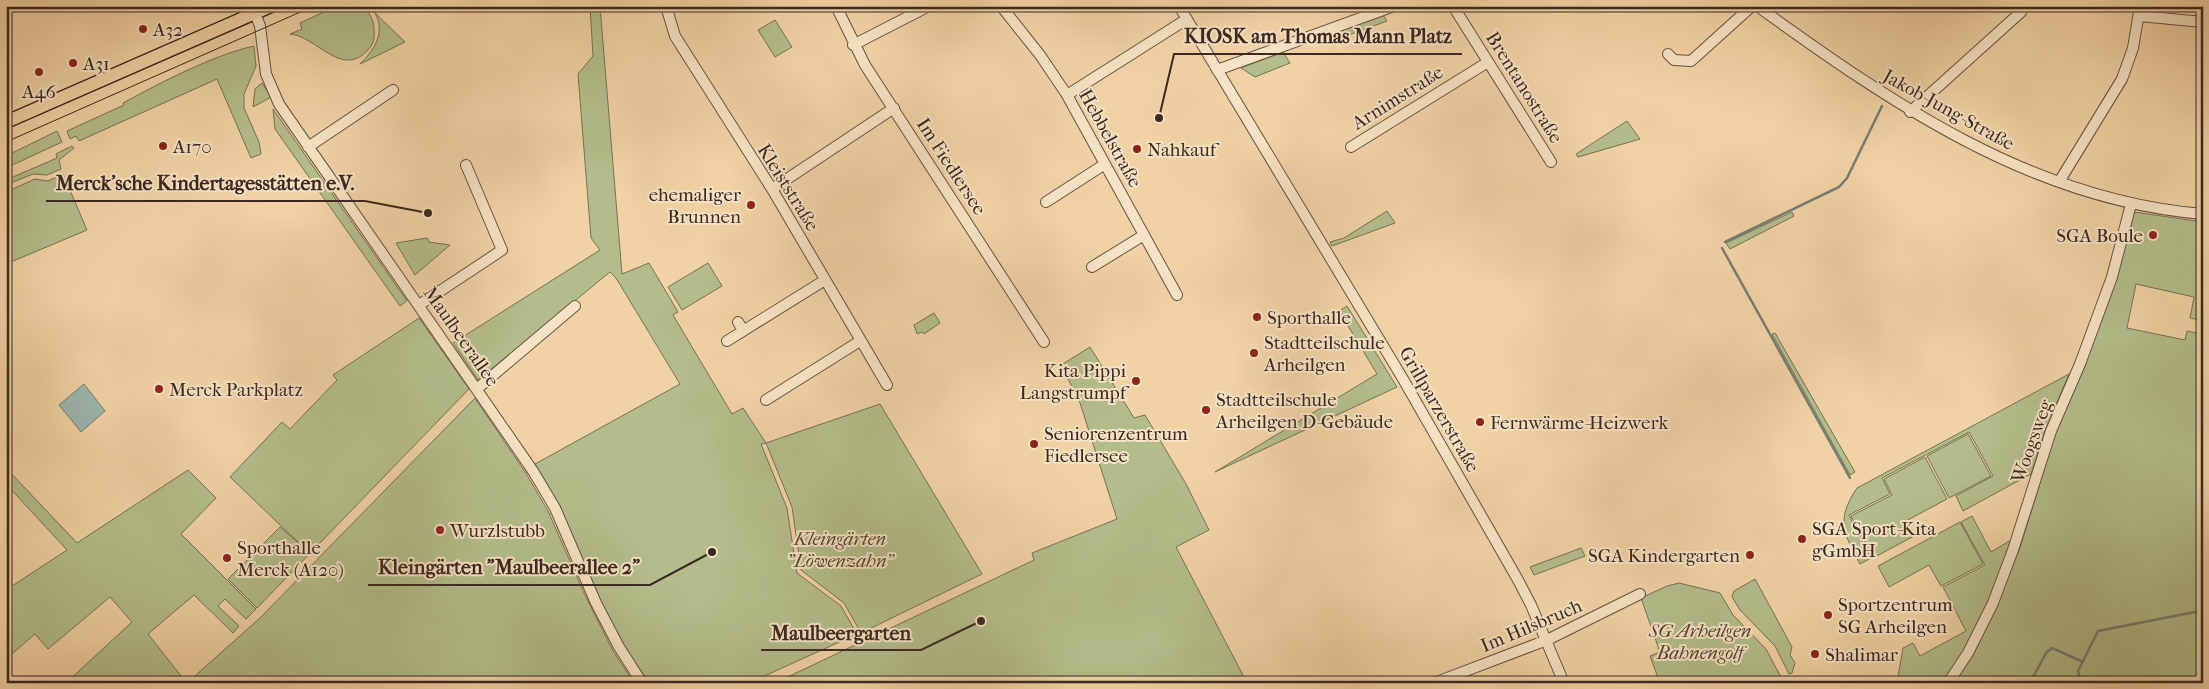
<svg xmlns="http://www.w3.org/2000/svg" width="2209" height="689" font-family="'IM FELL French Canon',serif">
  <rect width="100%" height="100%" fill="#f1d2a4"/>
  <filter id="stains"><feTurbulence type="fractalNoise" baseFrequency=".004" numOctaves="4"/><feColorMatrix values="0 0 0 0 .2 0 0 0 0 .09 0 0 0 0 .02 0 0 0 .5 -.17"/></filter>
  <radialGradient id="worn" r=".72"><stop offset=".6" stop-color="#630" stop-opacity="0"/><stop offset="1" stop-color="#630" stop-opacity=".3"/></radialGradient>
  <path fill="#b3bd8b" stroke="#787256" d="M 337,6 L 362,6 C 370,13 374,20 374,30 C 375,39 373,45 367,51 C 341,78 316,36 290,34 L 302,29 L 300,23 Z
    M 590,6 L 600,6 L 622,274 L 649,263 L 678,312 L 673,315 L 732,414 L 743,408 L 766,443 L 880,404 L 982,574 L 861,633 L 844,603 L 801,570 L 792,507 L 766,443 L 761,444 L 787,508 L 797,573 L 841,606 L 857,634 L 749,683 L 649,683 L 623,644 L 600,601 L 559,505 L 535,464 L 680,384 L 616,278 L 610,272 L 478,380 L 453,343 L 600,250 L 591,238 L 578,74 L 593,56 Z
    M 375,13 L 405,42 L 360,64 C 374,50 386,33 375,13 Z
    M 1383,15 L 1387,21 L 1346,36 L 1342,29 Z
    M 775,20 L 792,47 L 775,57 L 758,30 Z
    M 254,46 L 256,66 L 244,94 L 244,108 L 259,142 L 261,154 L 251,158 L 217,79 L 79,141 L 76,136 L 70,139 L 67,131 L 124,105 L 123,103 C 160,83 213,55 254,46 Z
    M 1283,52 L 1290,63 L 1255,77 L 1241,68 Z
    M 262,83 L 271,97 L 253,107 L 255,89 Z
    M 273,109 L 407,301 L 400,306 L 275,129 Z
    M 1627,121 L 1640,139 L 1578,157 L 1576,154 Z
    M 57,131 L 62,142 L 6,168 L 6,156 Z
    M 72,146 L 74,148 L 59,160 L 61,169 L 47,175 L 33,174 L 6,185 L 6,180 L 57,158 L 56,154 Z
    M 63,174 L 87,230 L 6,264 L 6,192 L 35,179 L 48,181 Z
    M 1387,211 L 1395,223 L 1332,246 L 1330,242 L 1344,238 Z
    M 1792,212 L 1794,216 L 1730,249 L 1726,243 Z
    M 2134,212 L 2203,222 L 2203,321 L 2190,318 L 2194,297 L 2136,284 L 2127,328 L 2185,340 L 2187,331 L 2203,334 L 2203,683 L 1954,683 L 1973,655 L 1997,605 L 2020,548 L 2055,434 L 2090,351 L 2118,273 Z
    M 427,238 L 429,242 L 450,245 L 415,275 L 396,243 Z
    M 708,263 L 722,286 L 682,310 L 668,287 Z
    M 1347,306 L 1397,387 L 1215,472 L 1377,374 L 1339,311 Z
    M 934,313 L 940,323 L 924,334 L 922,332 L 917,334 L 914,325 Z
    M 419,318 L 469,389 L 257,608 L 228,579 L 280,527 L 301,545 L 230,477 L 282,422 L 290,429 L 337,380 L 333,375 Z
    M 1775,333 L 1855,472 L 1850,475 L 1772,334 Z
    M 1090,347 L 1134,418 L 1145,415 L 1186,484 L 1209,530 L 1176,547 L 1245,679 L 1233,683 L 775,683 L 1034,560 L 1032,553 L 1117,519 L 1080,403 L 1061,365 Z
    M 2069,374 L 2045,431 L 2031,474 L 1963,511 L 1956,496 L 1993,476 L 1969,432 L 1882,478 L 1890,494 L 1849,515 L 1871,558 L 1860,564 C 1844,533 1835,521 1857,488 Z
    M 475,398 L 527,475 L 548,511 L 584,593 L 613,651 L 634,683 L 187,683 L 260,618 Z
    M 1968,434 L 1991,476 L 1949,498 L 1927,456 Z
    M 1925,457 L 1947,499 L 1906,521 L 1914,536 L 1873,558 L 1851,516 L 1892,495 L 1884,479 Z
    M 6,468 L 77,543 L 188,470 L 216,498 L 181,534 L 256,609 L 246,619 L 225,599 L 218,606 L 239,626 L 233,633 L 194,595 L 148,634 L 181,676 L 173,683 L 66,683 L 132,622 L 110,597 L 48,649 L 35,634 L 6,659 L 6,590 L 67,550 L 6,484 Z
    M 1972,516 L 1991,552 L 2011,540 C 1993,590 1976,641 1942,683 L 1897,683 L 1903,648 L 1913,643 L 1920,656 L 1966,631 L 1943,587 L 1985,565 L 1961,522 Z
    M 1960,522 L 1983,564 L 1941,586 L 1929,565 L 1889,587 L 1878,566 Z
    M 1581,548 L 1585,556 L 1534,575 L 1530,567 Z
    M 1755,579 L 1792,647 L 1790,655 L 1795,663 L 1792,673 L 1789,674 L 1775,646 L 1740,610 L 1732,597 L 1734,591 Z
    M 1679,583 L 1720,593 L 1733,615 L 1766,649 L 1784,683 L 1660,683 L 1650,656 L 1660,652 L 1641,598 L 1667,586 Z"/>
  <path fill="#9cb6ae" stroke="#767d75" d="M 84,384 L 105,411 L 81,432 L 59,405 Z"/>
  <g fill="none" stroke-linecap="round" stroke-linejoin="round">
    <path stroke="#767d75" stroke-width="2.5" d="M 1725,242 L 1839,187 L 1847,178 L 1882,106
      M 1722,248 L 1850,478
      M 2030,683 L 2046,653 L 2052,648 L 2081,661
      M 2081,683 L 2078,671 L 2098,631 L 2200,611 L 2203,603"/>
    <defs>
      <path id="minor" d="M 666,6 L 675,36 L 772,189 L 887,385
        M 836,6 L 865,65 L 1044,342
        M 1001,6 L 1040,55 L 1067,95 L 1177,295
        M 1179,6 L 1403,379 L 1518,580 L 1531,605 L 1564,683
        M 1453,6 L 1551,162
        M 1757,6 C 1892,103 2031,200 2203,214
        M 255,13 L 260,26 L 266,74 L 279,104 L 533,471 L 555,508 L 596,603 L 619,647 L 642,683
        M 2139,16 L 2203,22
        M 853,45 L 929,6
        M 1668,54 L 1674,60 L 1691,61 L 1752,6
        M 1217,70 L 1394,6
        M 1067,95 L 1187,19
        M 1910,112 L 2021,12 L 2023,6
        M 308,147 L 393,90
        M 1351,147 L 1488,62
        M 2059,182 L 2122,79 L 2133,48 L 2140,6
        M 772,189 L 894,108
        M 1046,202 L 1105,164
        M 1092,267 L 1144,235
        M 419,305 L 502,250 L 466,165
        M 738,322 L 743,330
        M 727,341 L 825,280
        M 478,388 L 575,306
        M 766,400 L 860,341
        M 1434,683 L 1547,640 L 1640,594
        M 1948,683 L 1968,653 L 1993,603 L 2013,550 L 2051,431 L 2080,364 L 2112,277 L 2131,204"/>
      <path id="major" d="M 6,122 L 271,6"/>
    </defs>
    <use href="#minor" stroke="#695241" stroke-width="12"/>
    <use href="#major" stroke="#3c2820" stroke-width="15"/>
    <use href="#minor" stroke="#f6e2c4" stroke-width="10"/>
    <use href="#major" stroke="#f1d2a4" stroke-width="12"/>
    <path stroke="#3c2820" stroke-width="1" d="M 6,142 L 314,6"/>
  </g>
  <g fill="#8f2418" stroke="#f6e2c4" stroke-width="2">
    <circle cx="143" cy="29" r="5"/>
    <circle cx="73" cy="63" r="5"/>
    <circle cx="39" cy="72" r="5"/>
    <circle cx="163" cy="146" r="5"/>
    <circle cx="1137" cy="149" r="5"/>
    <circle cx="751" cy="205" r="5"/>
    <circle cx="2153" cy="235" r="5"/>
    <circle cx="1257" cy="317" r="5"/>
    <circle cx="1254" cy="353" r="5"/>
    <circle cx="1136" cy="381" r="5"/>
    <circle cx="159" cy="389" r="5"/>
    <circle cx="1206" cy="410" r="5"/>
    <circle cx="1480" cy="422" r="5"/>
    <circle cx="1034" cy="444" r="5"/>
    <circle cx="440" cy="530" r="5"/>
    <circle cx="1802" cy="539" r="5"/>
    <circle cx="1750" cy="555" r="5"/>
    <circle cx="227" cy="558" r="5"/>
    <circle cx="1828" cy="615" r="5"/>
    <circle cx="1815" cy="654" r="5"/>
  </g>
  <g text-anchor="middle" stroke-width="4" stroke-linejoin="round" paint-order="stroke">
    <g font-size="19" fill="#3c2820" stroke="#f6e2c4" text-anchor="start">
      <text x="153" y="36">A32</text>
      <text x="83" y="70">A31</text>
      <text x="39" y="98" text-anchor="middle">A46</text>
      <text x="173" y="153">A170</text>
      <text x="1147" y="156">Nahkauf</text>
      <text x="741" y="201" text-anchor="end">ehemaliger<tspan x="741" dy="22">Brunnen</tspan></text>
      <text x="2143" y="242" text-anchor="end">SGA Boule</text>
      <text x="1267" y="324">Sporthalle</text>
      <text x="1264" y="349">Stadtteilschule<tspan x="1264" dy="22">Arheilgen</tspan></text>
      <text x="1126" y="377" text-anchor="end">Kita Pippi<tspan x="1126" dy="22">Langstrumpf</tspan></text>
      <text x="169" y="396">Merck Parkplatz</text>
      <text x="1216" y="406">Stadtteilschule<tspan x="1216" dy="22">Arheilgen D-Gebäude</tspan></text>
      <text x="1490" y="429">Fernwärme-Heizwerk</text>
      <text x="1044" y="440">Seniorenzentrum<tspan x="1044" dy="22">Fiedlersee</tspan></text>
      <text x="1812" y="535">SGA Sport-Kita<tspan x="1812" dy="22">gGmbH</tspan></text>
      <text x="450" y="537">Wurzlstubb</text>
      <text x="237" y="554">Sporthalle<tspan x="237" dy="22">Merck (A120)</tspan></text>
      <text x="1740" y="562" text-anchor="end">SGA Kindergarten</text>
      <text x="1838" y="611">Sportzentrum<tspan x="1838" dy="22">SG Arheilgen</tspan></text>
      <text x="1825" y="661">Shalimar</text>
    </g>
    <g font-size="19" fill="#3c2820" stroke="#f6e2c4">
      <text transform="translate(1525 87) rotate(58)" y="7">Brentanostraße</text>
      <text transform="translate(1397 97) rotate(-32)" y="7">Arnimstraße</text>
      <text transform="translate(1949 109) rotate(29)" y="7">Jakob-Jung-Straße</text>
      <text transform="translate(1111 138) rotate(61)" y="7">Hebbelstraße</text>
      <text transform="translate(952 166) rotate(57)" y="7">Im Fiedlersee</text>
      <text transform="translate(789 187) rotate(58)" y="7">Kleiststraße</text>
      <text transform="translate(462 336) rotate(55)" y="7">Maulbeerallee</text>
      <text transform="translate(1440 409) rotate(60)" y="7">Grillparzerstraße</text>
      <text transform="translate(2031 441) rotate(-70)" y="7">Woogsweg</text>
      <text transform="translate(1531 625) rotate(-23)" y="7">Im Hilsbruch</text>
    </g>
    <g font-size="19" font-style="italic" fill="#544635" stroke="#f6e2c4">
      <text x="840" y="545">Kleingärten<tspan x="840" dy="22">"Löwenzahn"</tspan></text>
      <text x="1700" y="637">SG Arheilgen<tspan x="1700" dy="22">Bahnengolf</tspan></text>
    </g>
  </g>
  <path fill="none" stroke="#3c2820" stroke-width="2" d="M1159 118L1174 54H1462M428 213L365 201H46M712 552L650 585H368M981 621L921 650H761"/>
  <g fill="#3c2820" stroke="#f6e2c4" stroke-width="2">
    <circle cx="1159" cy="118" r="5"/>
    <circle cx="428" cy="213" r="5"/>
    <circle cx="712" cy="552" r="5"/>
    <circle cx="981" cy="621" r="5"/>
  </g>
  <g font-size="20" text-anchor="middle" font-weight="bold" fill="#3c2820" stroke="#f6e2c4" stroke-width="4" stroke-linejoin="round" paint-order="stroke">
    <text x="1318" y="43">KIOSK am Thomas Mann Platz</text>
    <text x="205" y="190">Merck'sche Kindertagesstätten e.V.</text>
    <text x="509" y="574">Kleingärten "Maulbeerallee 2"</text>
    <text x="841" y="640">Maulbeergarten</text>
  </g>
  <rect width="2209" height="689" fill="none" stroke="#f1d2a4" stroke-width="25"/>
  <rect x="8" y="8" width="2194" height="674" fill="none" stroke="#3c2820" stroke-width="2.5"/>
  <rect x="12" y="12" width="2184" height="664" fill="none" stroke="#3c2820"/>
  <rect width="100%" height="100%" filter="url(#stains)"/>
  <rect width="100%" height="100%" fill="url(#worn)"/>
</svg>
